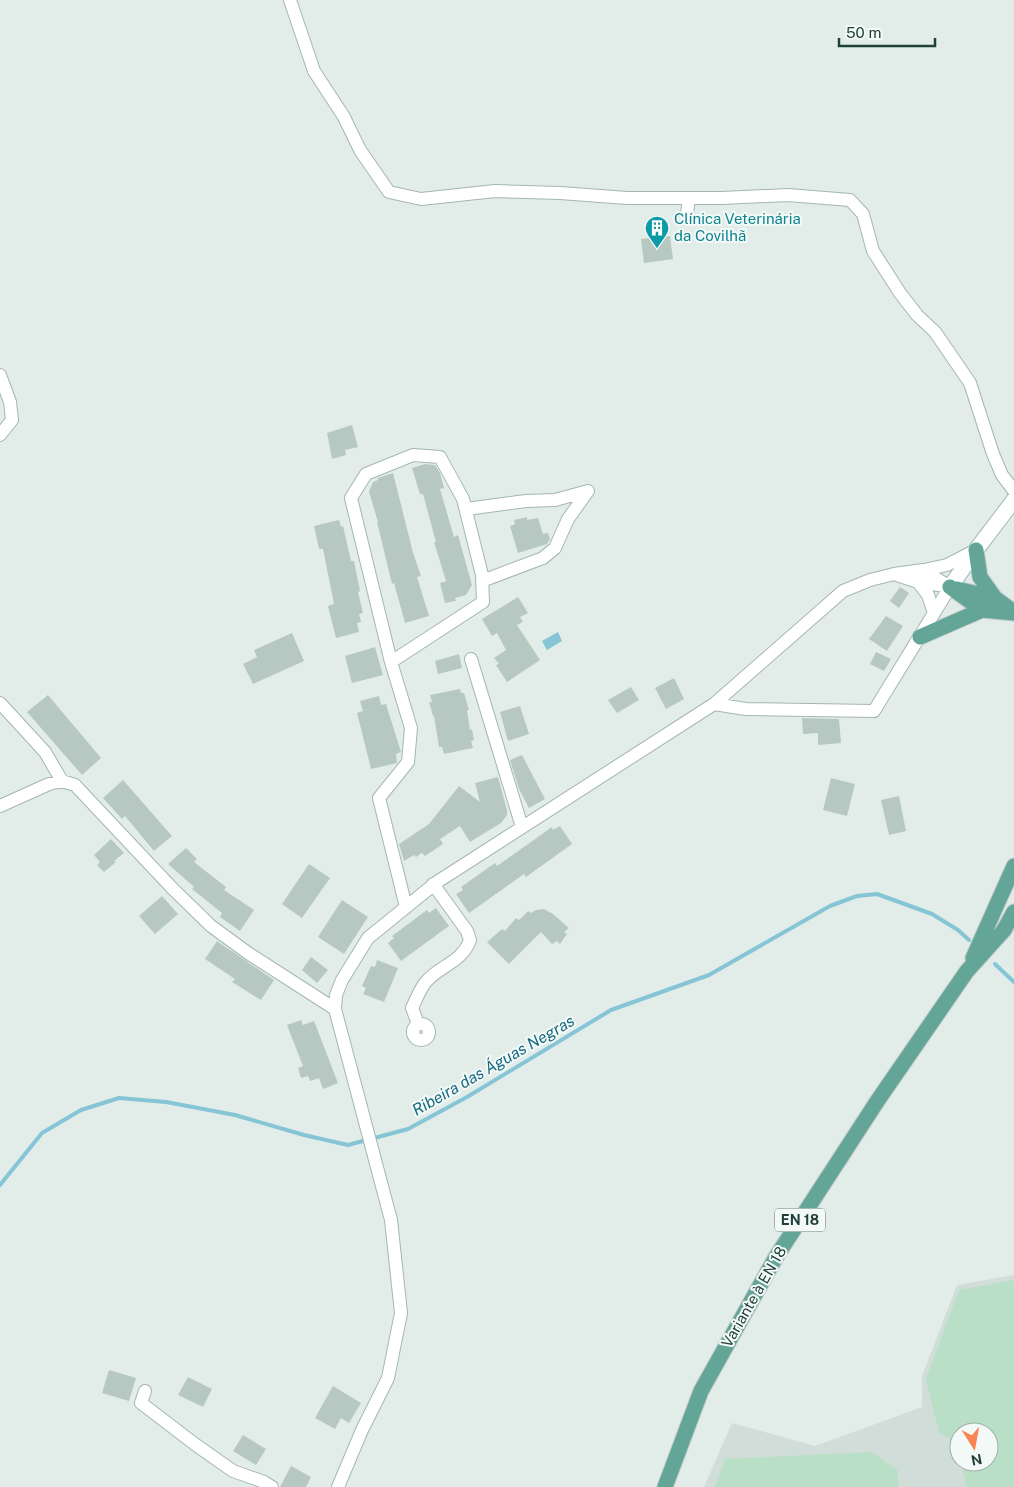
<svg xmlns="http://www.w3.org/2000/svg" width="1014" height="1487" font-family="'Public Sans',sans-serif">
  <rect width="100%" height="100%" fill="#e2ede9"/>
  <path fill="#d0ddd8" fill-rule="evenodd" d="M 1014,1275 L 1014,1487 L 704,1487 L 732,1423 L 815,1446 L 922,1407 L 922,1376 L 957,1285 ZM 959,1432 L 989,1432 L 989,1462 L 959,1462 Z"/>
  <path fill="#b9e0c6" d="M 1014,1280 L 1014,1487 L 967,1487 L 961,1462 L 989,1462 L 989,1432 L 959,1432 L 959,1452 L 957,1442 L 939,1433 L 926,1379 L 959,1290 Z
    M 872,1452 L 898,1471 L 898,1487 L 715,1487 L 725,1459 Z"/>
  <path fill="#86c5d6" d="M 558,632 L 562,641 L 547,650 L 542,641 Z"/>
  <g fill="none" stroke-linecap="round" stroke-linejoin="round">
    <path stroke="#86c5d6" stroke-width="4" d="M 995,964 L 1014,982
      M 0,1185 L 42,1133 L 81,1110 L 119,1098 L 166,1102 L 235,1115 L 304,1135 L 348,1145 L 408,1129 L 467,1097 L 611,1010 L 709,975 L 830,906 L 857,896 L 877,894 L 932,914 L 958,930 L 969,940"/>
  </g>
  <path fill="#b7c8c2" d="M 670,236 L 673,259 L 644,263 L 641,239 Z
    M 352,425 L 358,447 L 345,450 L 346,455 L 332,459 L 327,433 Z
    M 425,464 L 435,465 L 440,473 L 444,488 L 440,489 L 454,537 L 458,535 L 472,585 L 466,595 L 455,598 L 456,601 L 445,603 L 440,583 L 446,581 L 434,542 L 436,542 L 423,494 L 420,494 L 412,468 Z
    M 393,473 L 413,553 L 421,576 L 417,577 L 429,616 L 405,623 L 394,583 L 392,584 L 377,522 L 378,522 L 369,492 L 373,482 L 378,480 L 378,478 Z
    M 527,517 L 527,520 L 538,518 L 543,534 L 548,533 L 550,539 L 547,544 L 518,553 L 510,526 L 515,524 L 514,520 Z
    M 339,520 L 341,527 L 343,526 L 351,561 L 354,561 L 360,591 L 358,592 L 363,613 L 359,614 L 361,622 L 357,623 L 359,632 L 336,638 L 328,606 L 334,604 L 323,549 L 319,549 L 314,526 Z
    M 900,587 L 909,593 L 899,608 L 890,601 Z
    M 518,597 L 528,613 L 520,617 L 523,622 L 517,625 L 540,660 L 507,682 L 496,665 L 499,664 L 494,658 L 506,650 L 497,633 L 492,636 L 482,619 Z
    M 886,616 L 903,626 L 887,651 L 869,639 Z
    M 292,633 L 304,661 L 253,684 L 243,664 L 257,657 L 254,650 Z
    M 375,647 L 383,675 L 352,683 L 345,656 Z
    M 876,652 L 891,659 L 884,671 L 870,664 Z
    M 459,654 L 462,668 L 438,674 L 435,661 Z
    M 674,678 L 684,699 L 666,709 L 655,688 Z
    M 631,687 L 639,700 L 617,713 L 608,700 Z
    M 460,689 L 461,693 L 464,693 L 469,710 L 467,710 L 470,730 L 472,729 L 474,740 L 471,741 L 473,748 L 444,754 L 442,747 L 439,747 L 434,716 L 433,716 L 429,702 L 432,702 L 430,695 Z
    M 48,695 L 101,758 L 82,775 L 27,712 Z
    M 379,696 L 381,705 L 386,704 L 401,752 L 396,754 L 397,763 L 371,769 L 357,713 L 363,711 L 360,701 Z
    M 520,706 L 529,734 L 508,741 L 500,712 Z
    M 802,718 L 839,719 L 841,743 L 818,745 L 818,733 L 803,734 Z
    M 522,755 L 545,799 L 529,808 L 519,789 L 510,760 Z
    M 498,777 L 507,810 L 507,815 L 501,823 L 470,842 L 460,826 L 440,839 L 443,844 L 425,856 L 422,853 L 416,857 L 414,855 L 404,861 L 399,844 L 429,824 L 459,786 L 480,802 L 475,783 Z
    M 831,778 L 855,784 L 847,816 L 823,810 Z
    M 123,780 L 172,836 L 154,851 L 125,816 L 122,819 L 103,798 Z
    M 899,796 L 906,831 L 889,835 L 881,800 Z
    M 560,826 L 572,844 L 526,877 L 524,874 L 469,913 L 456,894 L 463,890 L 461,887 L 495,863 L 497,866 L 552,827 L 553,830 Z
    M 111,839 L 124,853 L 114,861 L 116,862 L 104,872 L 97,865 L 100,862 L 94,855 Z
    M 186,848 L 197,859 L 194,862 L 226,887 L 224,890 L 254,910 L 240,931 L 220,917 L 222,913 L 192,889 L 194,887 L 168,864 Z
    M 309,864 L 330,878 L 302,918 L 282,904 Z
    M 162,896 L 178,914 L 155,934 L 139,916 Z
    M 342,900 L 368,917 L 344,954 L 318,937 Z
    M 436,908 L 449,926 L 401,961 L 388,943 L 394,938 L 392,936 L 427,910 L 429,913 Z
    M 544,909 L 553,914 L 569,928 L 564,932 L 567,934 L 560,944 L 557,941 L 552,944 L 541,932 L 509,964 L 487,942 L 502,929 L 505,931 L 516,918 L 519,920 L 528,911 L 531,913 L 536,910 Z
    M 217,941 L 274,980 L 261,1000 L 232,982 L 235,979 L 205,959 Z
    M 311,957 L 328,970 L 317,983 L 302,970 Z
    M 377,960 L 398,968 L 384,1002 L 363,994 L 366,988 L 362,986 L 371,966 L 375,967 Z
    M 301,1020 L 303,1025 L 314,1021 L 338,1083 L 323,1089 L 319,1078 L 310,1081 L 308,1076 L 301,1078 L 298,1068 L 303,1066 L 287,1025 Z
    M 109,1370 L 136,1378 L 129,1401 L 102,1393 Z
    M 188,1377 L 212,1389 L 203,1407 L 178,1395 Z
    M 333,1386 L 361,1403 L 349,1423 L 341,1418 L 335,1429 L 315,1418 Z
    M 243,1435 L 266,1449 L 256,1465 L 233,1451 Z
    M 291,1466 L 311,1477 L 306,1487 L 280,1487 Z"/>
  <g fill="none" stroke-linecap="round" stroke-linejoin="round">
    <defs>
      <path id="street" d="M 290,0 L 314,71 L 344,117 L 360,150 L 389,192 L 421,199 L 495,191 L 560,193 L 627,198 L 722,198 L 788,195 L 850,200 L 863,214 L 873,251 L 900,293 L 917,315 L 935,332 L 970,383 L 993,454 L 1002,475 L 1014,491
        M 687,214 L 689,198
        M 0,375 L 10,402 L 12,420 L 0,435
        M 466,509 L 526,501 L 555,500 L 588,491 L 568,519 L 555,548 L 543,558 L 482,581
        M 924,570 L 947,565 L 976,550
        M 897,575 L 918,582 L 945,586
        M 918,582 L 928,595 L 934,613
        M 471,659 L 522,827
        M 391,662 L 483,602 L 482,575 L 463,499 L 440,457 L 413,455 L 366,474 L 351,498 L 391,662 L 411,728 L 408,762 L 379,798 L 406,907
        M 0,703 L 45,752 L 62,781
        M 714,704 L 746,709 L 874,711 L 950,587
        M 0,806 L 49,784 L 62,781 L 75,785 L 172,888 L 211,926 L 248,953 L 335,1009
        M413 1032a8 8 0 1 1 16 0a8 8 0 1 1-16 0Z
        M 418,1024 L 412,1008 C 416,1000 419,991 425,983 C 438,966 462,963 470,940 L 467,931 L 433,884
        M 145,1391 L 141,1403 L 196,1445 L 233,1471 L 264,1482 L 272,1487
        M 338,1487 L 362,1430 L 388,1378 L 401,1313 L 391,1220 L 335,1009 L 336,995 L 342,980 L 368,938 L 437,882 L 714,704 L 843,591 L 870,580 L 894,574 L 923,570 L 950,587"/>
      <path id="secondary" d="M 950,587 L 976,550 L 1014,500"/>
      <path id="primary" d="M 976,550 L 980,577 L 995,598
        M 950,587 L 982,610 L 1014,613
        M 957,589 L 995,598 L 1014,612
        M 920,637 L 982,610
        M 973,958 L 1014,866
        M 665,1487 L 701,1391 L 776,1257 L 878,1100 L 967,971 L 1004,930 L 1014,912"/>
    </defs>
    <use href="#street" stroke="#a4b6b1" stroke-width="14"/>
    <use href="#secondary" stroke="#a0bab2" stroke-width="17"/>
    <use href="#primary" stroke="#c1cac8" stroke-width="17"/>
    <use href="#street" stroke="#fff" stroke-width="12"/>
    <use href="#secondary" stroke="#fff" stroke-width="15"/>
    <use href="#primary" stroke="#63a698" stroke-width="15"/>
  </g>
  <defs>
    <symbol id="building-pin" viewBox="-11 -11 22 30"><path d="M0 17L-7.5 6A9.5 9.5 0 1 1 7.5 6Z" fill="#0f9aa8" stroke="#f3f9f7"/><path d="M-4-6H4V6H1V3H-1V6H-4ZM-2.5-4.3h1.7v1.8h-1.7ZM.8-4.3h1.7v1.8H.8ZM-2.5-1h1.7V.8h-1.7ZM.8-1h1.7V.8H.8Z" fill="#fff"/></symbol>
  </defs>
  <g fill-rule="evenodd">
    <use href="#building-pin" x="643" y="214" width="28" height="38"/>
  </g>
  <g text-anchor="middle" stroke-width="4" stroke-linejoin="round" paint-order="stroke">
    <rect fill="#f3f9f7" stroke="#607872" stroke-width="1" x="775" y="1208.5" width="50" height="23" rx="4"/>
    <g font-size="14" font-weight="bold" fill="#214039">
      <text x="800" y="1225">EN 18</text>
    </g>
    <g font-size="15" fill="#0d838f" stroke="#f3f9f7" text-anchor="start">
      <text x="674" y="224">Clínica Veterinária<tspan x="674" dy="17">da Covilhã</tspan></text>
    </g>
    <g font-size="15" fill="#214039" stroke="#f3f9f7">
      <text transform="translate(754 1297) rotate(-60)" y="5">Variante à EN 18</text>
    </g>
    <g font-size="16" font-style="italic" fill="#166980" stroke="#f3f9f7">
      <text transform="translate(493 1065) rotate(-30)" y="6">Ribeira das Águas Negras</text>
    </g>
  </g>
  <g transform="translate(974 1447) rotate(169)"><circle r="24" fill="#f3f9f7" stroke="#9fafab"/>
  <path d="M0-4L9 19L0 12L-9 19Z" fill="#fb8552"/>
  <text y="-8" font-size="14" font-weight="bold" text-anchor="middle" fill="#214039">N</text>
  </g>
  <path d="M839 38v8h96v-8" fill="none" stroke="#214039" stroke-width="2.5"/>
  <text x="846" y="38" font-size="15" fill="#214039" stroke="#f3f9f7" stroke-width="4" paint-order="stroke">50 m</text>
</svg>
